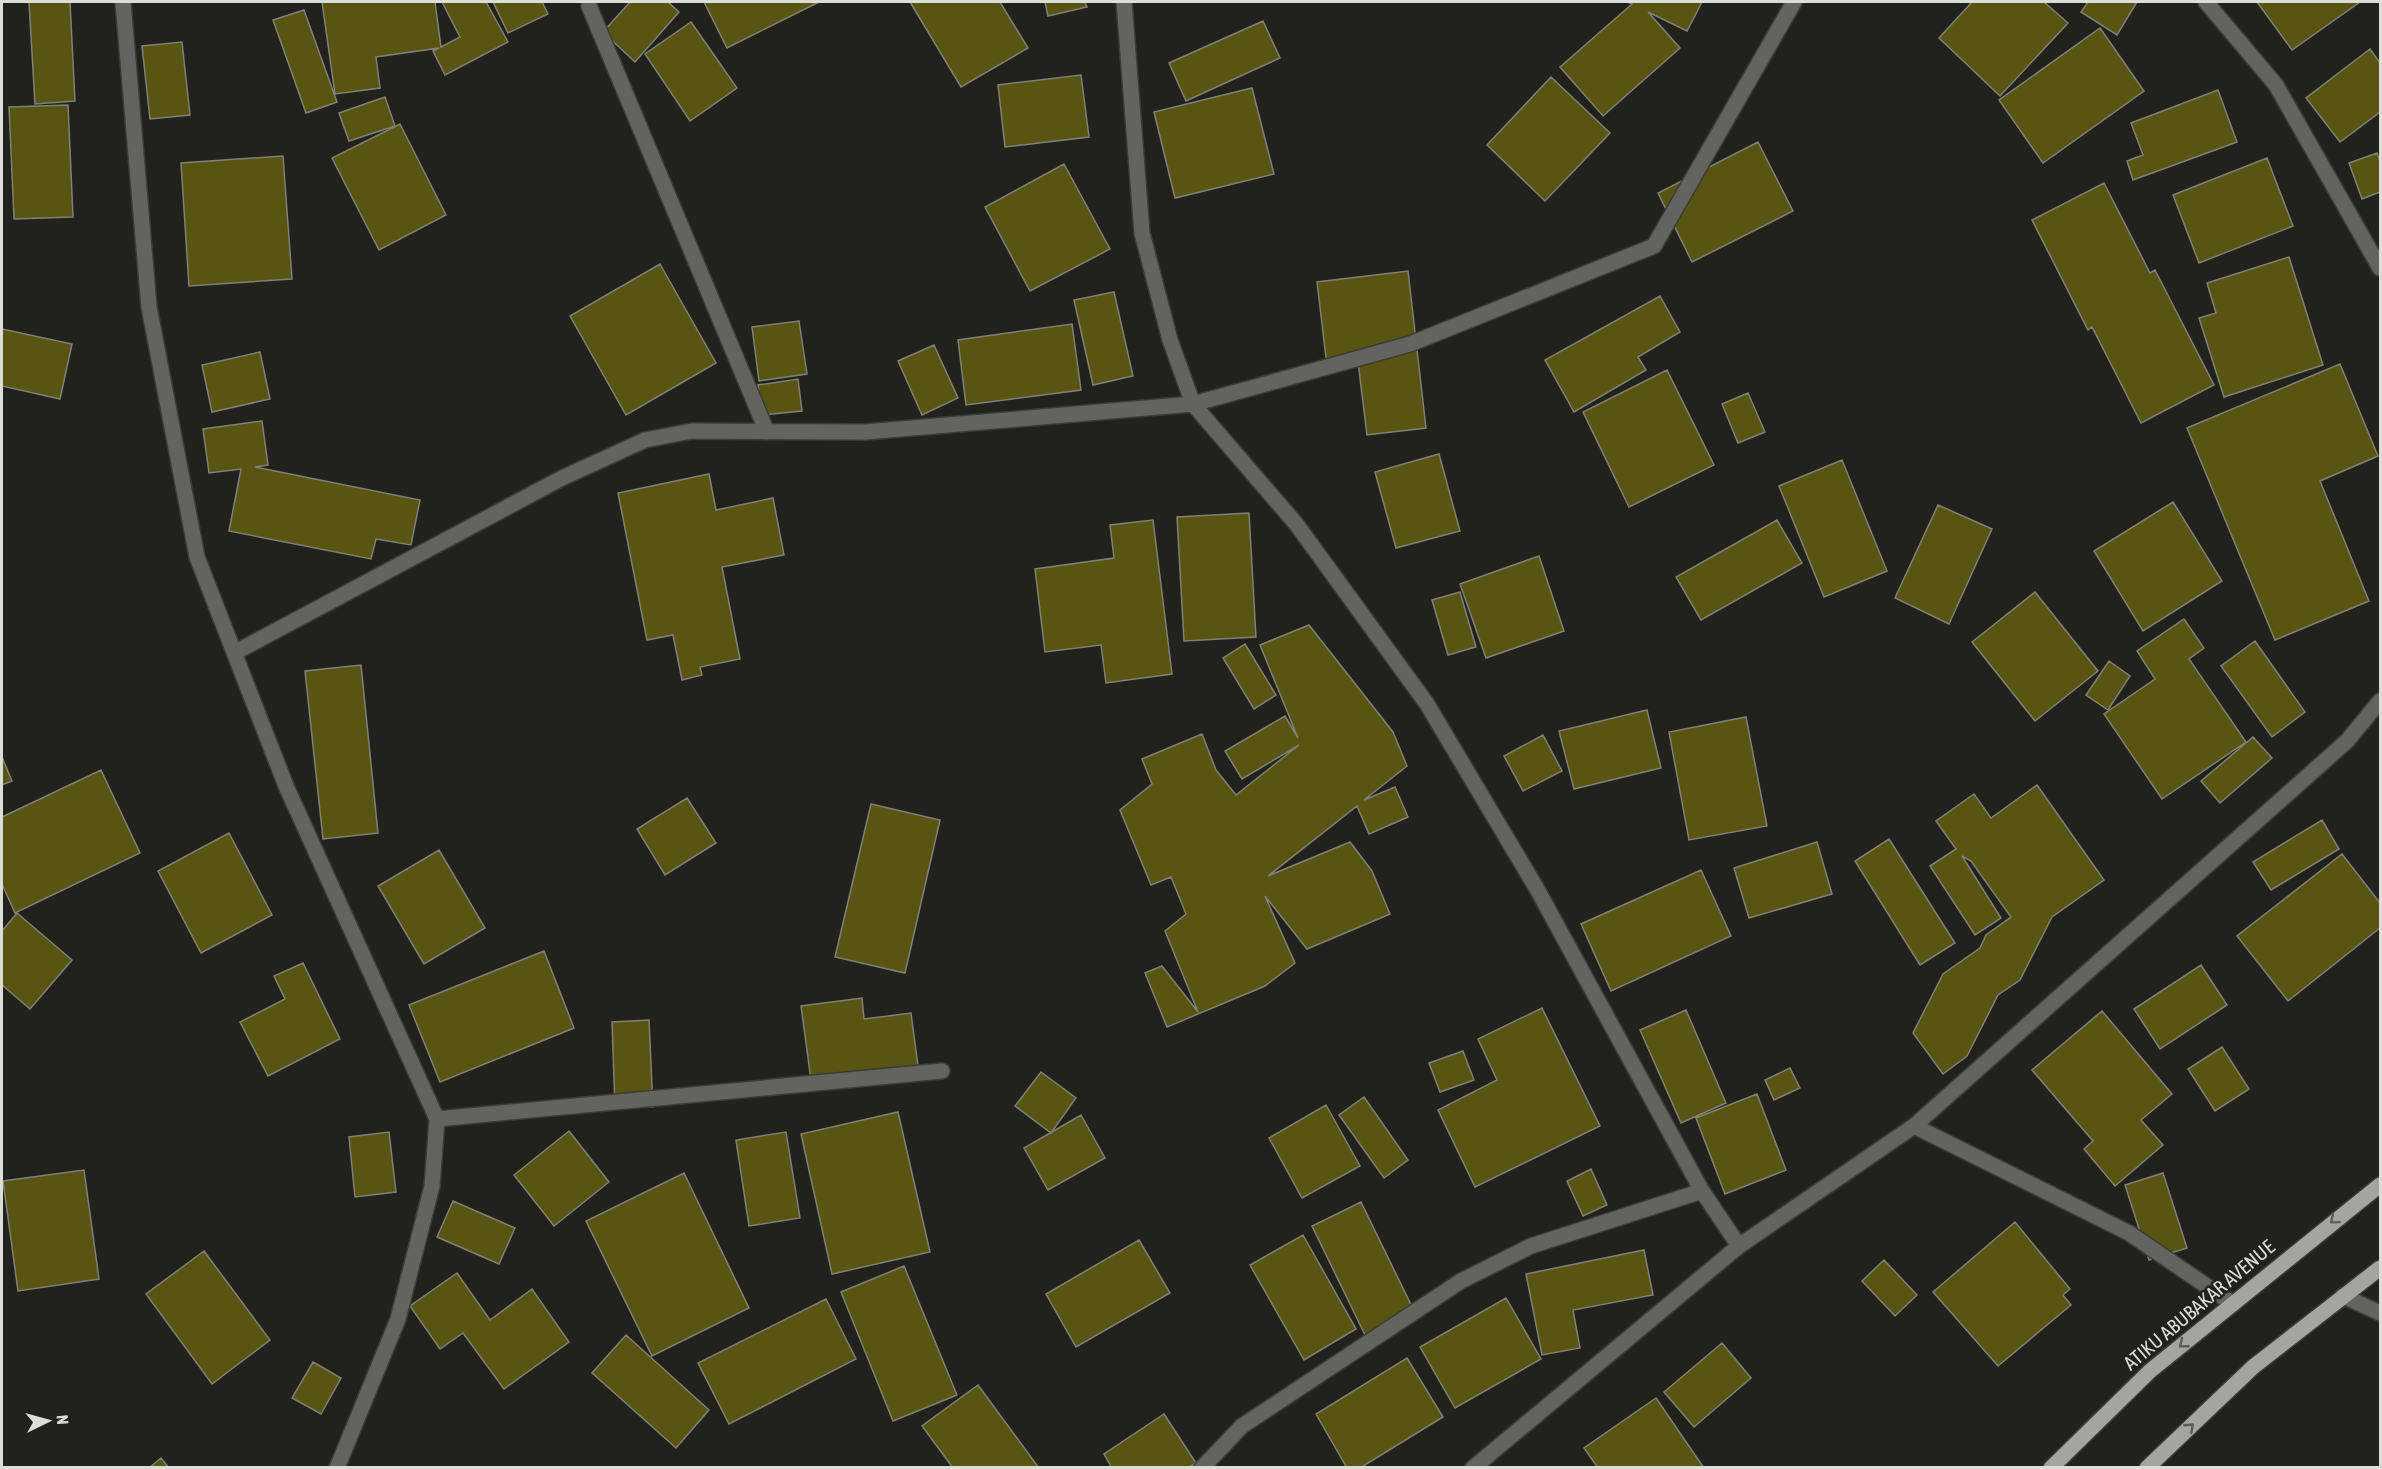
<svg xmlns="http://www.w3.org/2000/svg" width="2382" height="1469" font-family="'Asap Condensed',sans-serif">
  <rect width="100%" height="100%" fill="#22221c"/>
  <path fill="#585512" stroke="#808079" stroke-width="1.5" d="M 29,2 L 70,2 L 75,101 L 35,104 Z
    M 322,2 L 435,2 L 441,47 L 460,37 L 442,2 L 486,2 L 508,42 L 445,75 L 433,51 L 439,48 L 376,57 L 380,88 L 335,94 Z
    M 493,2 L 542,2 L 548,14 L 508,33 Z
    M 630,2 L 668,2 L 679,12 L 635,62 L 603,32 Z
    M 704,2 L 819,2 L 727,48 Z
    M 910,2 L 1000,2 L 1028,48 L 961,87 Z
    M 1045,2 L 1085,2 L 1087,7 L 1048,16 Z
    M 1627,2 L 1702,2 L 1687,31 L 1648,12 L 1680,48 L 1603,116 L 1560,67 L 1632,4 Z
    M 1972,2 L 2044,2 L 2068,23 L 2000,96 L 1939,38 Z
    M 2088,2 L 2137,2 L 2117,35 L 2081,12 Z
    M 2257,2 L 2360,2 L 2292,50 Z
    M 304,10 L 337,102 L 306,113 L 273,20 Z
    M 1263,21 L 1280,58 L 1186,101 L 1169,63 Z
    M 691,22 L 737,88 L 690,121 L 645,54 Z
    M 2100,28 L 2144,91 L 2043,163 L 1999,100 Z
    M 182,42 L 190,115 L 150,119 L 142,46 Z
    M 2370,49 L 2380,63 L 2380,112 L 2340,142 L 2306,98 Z
    M 1081,75 L 1089,137 L 1005,147 L 998,85 Z
    M 1551,77 L 1610,133 L 1545,201 L 1487,145 Z
    M 1252,88 L 1274,174 L 1175,198 L 1154,112 Z
    M 2218,90 L 2237,142 L 2133,180 L 2127,161 L 2143,155 L 2131,123 Z
    M 385,97 L 395,126 L 349,141 L 339,113 Z
    M 68,105 L 73,217 L 14,219 L 9,107 Z
    M 400,124 L 446,215 L 379,250 L 332,158 Z
    M 1758,142 L 1793,211 L 1692,262 L 1658,193 Z
    M 2377,153 L 2380,162 L 2380,192 L 2362,199 L 2349,163 Z
    M 283,156 L 292,279 L 189,286 L 181,163 Z
    M 2267,158 L 2293,226 L 2199,263 L 2173,195 Z
    M 1064,164 L 1110,249 L 1030,291 L 985,207 Z
    M 2104,183 L 2150,273 L 2155,270 L 2214,385 L 2141,423 L 2092,327 L 2088,330 L 2032,220 Z
    M 2289,257 L 2323,365 L 2224,397 L 2199,318 L 2216,313 L 2207,283 Z
    M 660,264 L 716,363 L 626,415 L 570,316 Z
    M 1408,271 L 1426,428 L 1367,435 L 1358,362 L 1327,366 L 1317,282 Z
    M 1114,292 L 1133,376 L 1093,385 L 1074,300 Z
    M 1660,296 L 1680,332 L 1638,357 L 1646,370 L 1574,412 L 1545,360 Z
    M 799,321 L 807,374 L 759,381 L 752,327 Z
    M 1072,324 L 1081,390 L 966,405 L 958,340 Z
    M 2,329 L 72,344 L 60,399 L 2,386 Z
    M 934,345 L 958,398 L 922,415 L 898,361 Z
    M 260,352 L 270,399 L 212,412 L 202,365 Z
    M 2340,364 L 2378,456 L 2320,481 L 2369,601 L 2275,640 L 2187,428 Z
    M 1667,370 L 1714,465 L 1629,507 L 1583,412 Z
    M 798,379 L 802,411 L 762,415 L 758,385 Z
    M 1748,393 L 1765,432 L 1738,443 L 1722,404 Z
    M 262,421 L 268,465 L 255,467 L 420,500 L 411,545 L 376,539 L 371,559 L 229,531 L 241,469 L 209,473 L 203,429 Z
    M 1439,454 L 1460,531 L 1396,548 L 1375,472 Z
    M 1842,460 L 1887,571 L 1824,597 L 1779,486 Z
    M 709,474 L 716,510 L 773,498 L 784,555 L 722,567 L 740,659 L 700,667 L 702,675 L 682,680 L 673,635 L 647,640 L 618,493 Z
    M 2173,502 L 2222,581 L 2143,631 L 2094,551 Z
    M 1938,505 L 1992,529 L 1949,624 L 1895,598 Z
    M 1249,513 L 1256,637 L 1184,641 L 1177,517 Z
    M 1153,520 L 1172,674 L 1106,683 L 1101,645 L 1045,652 L 1035,569 L 1114,558 L 1110,525 Z
    M 1777,520 L 1802,563 L 1701,620 L 1676,577 Z
    M 1539,556 L 1564,631 L 1486,658 L 1460,584 Z
    M 1460,592 L 1476,647 L 1448,655 L 1432,600 Z
    M 2035,592 L 2098,671 L 2035,721 L 1972,642 Z
    M 2184,619 L 2204,648 L 2189,659 L 2246,742 L 2162,799 L 2104,714 L 2155,679 L 2137,651 Z
    M 1309,625 L 1393,732 L 1407,766 L 1364,800 L 1395,787 L 1408,817 L 1369,834 L 1357,806 L 1268,876 L 1350,842 L 1372,871 L 1390,914 L 1307,949 L 1265,896 L 1295,963 L 1265,986 L 1167,1027 L 1145,973 L 1162,966 L 1198,1012 L 1165,931 L 1186,914 L 1171,877 L 1151,885 L 1120,810 L 1152,784 L 1142,759 L 1202,734 L 1216,770 L 1236,795 L 1299,745 L 1242,779 L 1225,751 L 1285,716 L 1298,738 L 1260,645 Z
    M 2255,641 L 2305,712 L 2272,737 L 2221,666 Z
    M 1245,644 L 1276,695 L 1254,709 L 1223,658 Z
    M 2109,661 L 2130,676 L 2108,710 L 2086,695 Z
    M 361,665 L 378,833 L 323,839 L 305,671 Z
    M 1647,710 L 1661,768 L 1574,789 L 1559,731 Z
    M 1746,717 L 1767,826 L 1689,840 L 1669,732 Z
    M 1543,735 L 1562,771 L 1523,791 L 1504,756 Z
    M 2253,737 L 2272,758 L 2220,803 L 2201,781 Z
    M 2,757 L 12,781 L 2,785 Z
    M 101,770 L 140,853 L 15,913 L 2,884 L 2,817 Z
    M 2037,785 L 2104,880 L 2052,917 L 2020,980 L 1998,995 L 1967,1056 L 1943,1074 L 1913,1033 L 1943,974 L 1980,948 L 1986,935 L 2011,917 L 1971,861 L 1962,856 L 2001,918 L 1975,935 L 1930,866 L 1956,849 L 1936,821 L 1974,794 L 1991,818 Z
    M 687,798 L 716,843 L 665,875 L 637,829 Z
    M 871,804 L 940,820 L 905,973 L 835,957 Z
    M 2322,820 L 2339,849 L 2271,890 L 2253,862 Z
    M 229,833 L 272,915 L 201,953 L 158,871 Z
    M 1889,839 L 1955,943 L 1920,965 L 1855,861 Z
    M 1817,842 L 1832,894 L 1749,918 L 1734,868 Z
    M 439,850 L 485,928 L 424,964 L 378,886 Z
    M 2342,854 L 2380,903 L 2380,928 L 2288,1001 L 2237,936 Z
    M 1701,870 L 1731,936 L 1611,991 L 1581,924 Z
    M 17,913 L 72,960 L 30,1009 L 2,985 L 2,931 Z
    M 544,951 L 574,1028 L 440,1082 L 409,1005 Z
    M 303,963 L 340,1039 L 268,1076 L 240,1022 L 285,999 L 274,976 Z
    M 2201,965 L 2227,1005 L 2160,1049 L 2134,1009 Z
    M 862,998 L 864,1019 L 911,1013 L 918,1066 L 811,1080 L 801,1006 Z
    M 1542,1008 L 1600,1126 L 1475,1187 L 1438,1110 L 1497,1080 L 1478,1039 Z
    M 1686,1010 L 1726,1103 L 1681,1123 L 1640,1030 Z
    M 2102,1011 L 2172,1094 L 2141,1120 L 2163,1145 L 2115,1186 L 2084,1149 L 2093,1141 L 2032,1070 Z
    M 649,1020 L 653,1107 L 615,1108 L 612,1022 Z
    M 2222,1047 L 2249,1089 L 2215,1111 L 2188,1069 Z
    M 1463,1051 L 1474,1080 L 1440,1092 L 1429,1063 Z
    M 1790,1068 L 1800,1088 L 1774,1100 L 1765,1080 Z
    M 1041,1072 L 1076,1098 L 1051,1133 L 1015,1106 Z
    M 1757,1094 L 1786,1170 L 1725,1194 L 1696,1118 Z
    M 1364,1097 L 1408,1160 L 1384,1178 L 1339,1115 Z
    M 1326,1105 L 1360,1166 L 1302,1198 L 1269,1138 Z
    M 898,1112 L 930,1252 L 832,1274 L 801,1134 Z
    M 1081,1115 L 1105,1158 L 1048,1190 L 1024,1148 Z
    M 569,1131 L 609,1182 L 554,1226 L 514,1175 Z
    M 389,1132 L 396,1192 L 355,1197 L 349,1137 Z
    M 786,1132 L 800,1218 L 749,1226 L 736,1140 Z
    M 1591,1169 L 1607,1205 L 1583,1216 L 1567,1181 Z
    M 84,1170 L 99,1279 L 18,1291 L 3,1181 Z
    M 684,1173 L 749,1308 L 652,1356 L 586,1221 Z
    M 2163,1173 L 2187,1248 L 2149,1260 L 2125,1185 Z
    M 453,1201 L 515,1228 L 499,1264 L 437,1237 Z
    M 1361,1202 L 1415,1313 L 1366,1337 L 1312,1226 Z
    M 2015,1222 L 2070,1289 L 2063,1295 L 2071,1305 L 1998,1366 L 1933,1292 Z
    M 1303,1235 L 1356,1329 L 1304,1360 L 1250,1265 Z
    M 1139,1240 L 1170,1293 L 1076,1347 L 1046,1294 Z
    M 1644,1250 L 1653,1295 L 1573,1310 L 1580,1348 L 1542,1355 L 1526,1274 Z
    M 204,1251 L 270,1340 L 212,1384 L 146,1294 Z
    M 1884,1260 L 1917,1295 L 1895,1316 L 1862,1281 Z
    M 904,1266 L 957,1395 L 893,1421 L 841,1292 Z
    M 457,1273 L 490,1320 L 532,1289 L 569,1342 L 504,1389 L 463,1333 L 440,1349 L 410,1306 Z
    M 1506,1298 L 1541,1359 L 1455,1408 L 1420,1347 Z
    M 826,1299 L 856,1359 L 729,1424 L 698,1363 Z
    M 626,1335 L 709,1410 L 676,1448 L 592,1373 Z
    M 1722,1343 L 1751,1378 L 1694,1427 L 1664,1392 Z
    M 1407,1358 L 1443,1417 L 1360,1468 L 1347,1468 L 1316,1414 Z
    M 313,1362 L 341,1378 L 321,1414 L 292,1398 Z
    M 978,1385 L 1039,1468 L 953,1468 L 922,1426 Z
    M 1656,1398 L 1704,1468 L 1598,1468 L 1584,1448 Z
    M 1164,1414 L 1196,1463 L 1188,1468 L 1112,1468 L 1104,1454 Z
    M 161,1458 L 169,1468 L 149,1468 Z"/>
  <g fill="none" stroke-linecap="round" stroke-linejoin="round">
    <defs>
      <path id="street" d="M 123,2 L 149,307 L 197,557 L 286,786 L 437,1119 L 432,1186 L 398,1319 L 337,1468
        M 1124,2 L 1142,233 L 1170,340 L 1193,404 L 1297,525 L 1427,704 L 1537,889 L 1702,1191 L 1739,1246
        M 2206,2 L 2276,85 L 2380,268
        M 589,6 L 767,432
        M 234,653 L 562,478 L 645,440 L 692,431 L 865,432 L 1193,404 L 1410,344 L 1654,246 L 1794,2
        M 437,1119 L 942,1071
        M 1914,1126 L 2129,1233 L 2233,1304
        M 2343,1296 L 2380,1313
        M 1202,1468 L 1242,1426 L 1461,1281 L 1531,1246 L 1702,1191
        M 1473,1468 L 1739,1246 L 1914,1126 L 2347,741 L 2380,701"/>
      <path id="primary" d="M 2051,1468 L 2150,1371 L 2380,1185
        M 2147,1468 L 2253,1367 L 2380,1268"/>
    </defs>
    <use href="#street" stroke="#3c3c36" stroke-width="18"/>
    <use href="#primary" stroke="#3c3c36" stroke-width="18"/>
    <use href="#street" stroke="#636360" stroke-width="15"/>
    <use href="#primary" stroke="#a5a49e" stroke-width="15"/>
  </g>
  <defs><path id="oneway-chevron" d="M-2-3.5L2.5 0L-2 3.5" fill="none" stroke-width="1.6" stroke-linecap="round" stroke-linejoin="round" transform="scale(1.5)"/></defs>
  <g stroke="#5d5c56">
    <use href="#oneway-chevron" transform="translate(2334 1220) rotate(140)"/>
    <use href="#oneway-chevron" transform="translate(2183 1344) rotate(141)"/>
    <use href="#oneway-chevron" transform="translate(2190 1427) rotate(-43)"/>
  </g>
  <g text-anchor="middle" stroke-width="5" stroke-linejoin="round" paint-order="stroke">
    <g font-size="20" fill="#ddddd8" stroke="#22221c">
      <text transform="translate(2199 1305) rotate(-40)" y="7">ATIKU ABUBAKAR AVENUE</text>
    </g>
  </g>
  <rect width="2382" height="1469" fill="none" stroke="#ddddd8" stroke-width="6"/>
  <g transform="translate(48 1421) rotate(85)" stroke="#22221c" stroke-width="4.5" paint-order="stroke">
  <path d="M0-4.5L10 22L0 15L-10 22Z" fill="#ddddd8"/>
  <text y="-9" font-size="16" font-weight="bold" text-anchor="middle" fill="#ddddd8">N</text>
  </g>
</svg>
